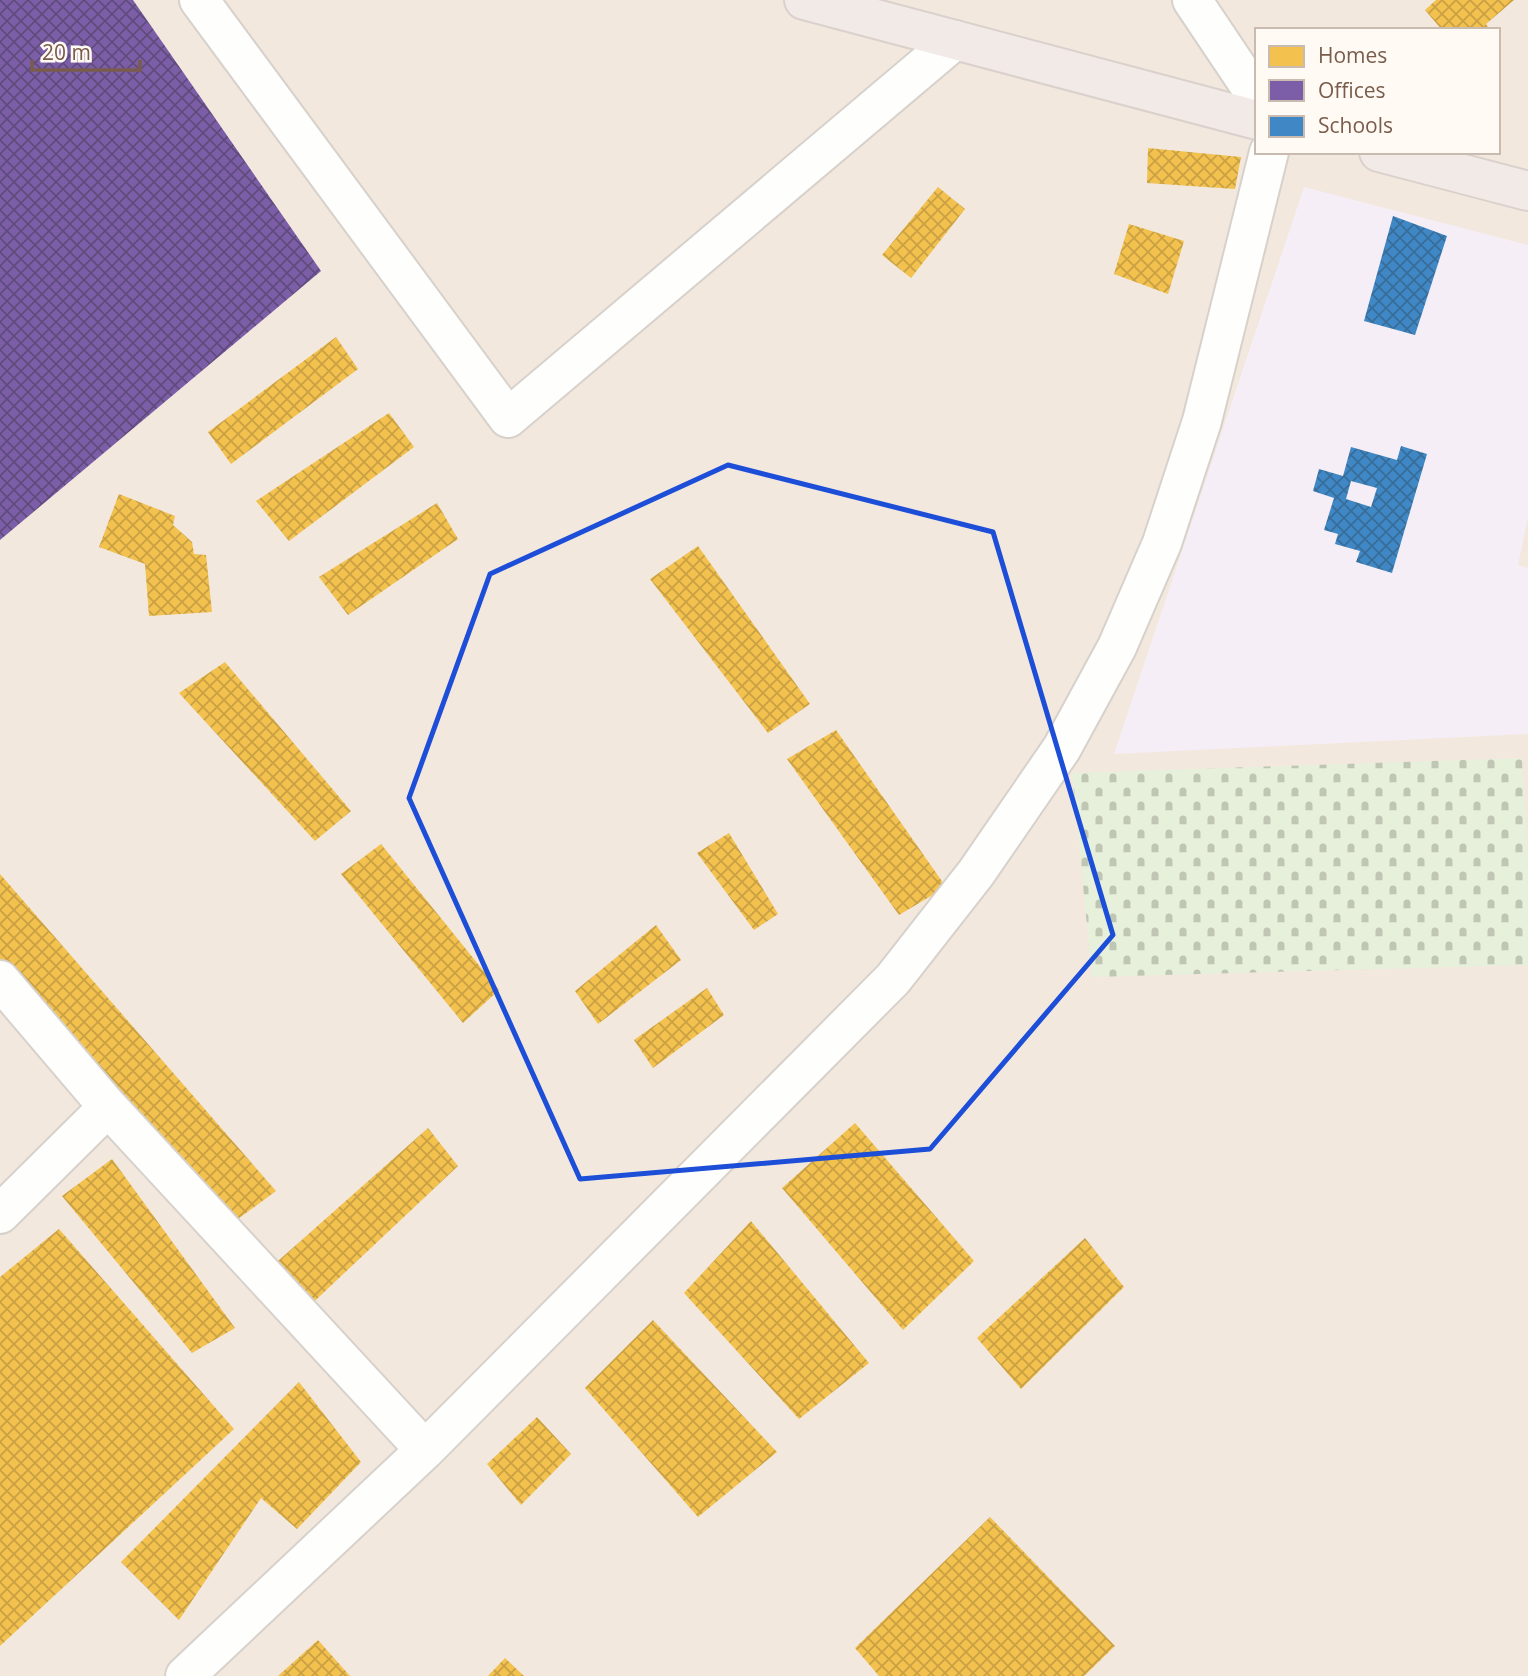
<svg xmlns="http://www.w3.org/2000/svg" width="1528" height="1676" font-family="'Open Sans',sans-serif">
  <defs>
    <pattern id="cemetery-stones" width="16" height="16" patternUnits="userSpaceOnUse" patternTransform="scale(1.75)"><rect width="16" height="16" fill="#e7f0db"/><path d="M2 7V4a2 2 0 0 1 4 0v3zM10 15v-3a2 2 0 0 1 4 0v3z" fill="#c0c6b4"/></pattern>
    <pattern id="homes-cross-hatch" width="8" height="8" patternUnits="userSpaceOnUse" patternTransform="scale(1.75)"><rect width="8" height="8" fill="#f2c14e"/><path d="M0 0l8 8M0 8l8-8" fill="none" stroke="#c9a043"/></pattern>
    <pattern id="offices-cross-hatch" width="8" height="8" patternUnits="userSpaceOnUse" patternTransform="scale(1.75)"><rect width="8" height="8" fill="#7b5ea7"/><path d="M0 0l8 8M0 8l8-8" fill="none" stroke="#614a7c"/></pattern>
    <pattern id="schools-cross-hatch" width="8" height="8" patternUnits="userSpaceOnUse" patternTransform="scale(1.75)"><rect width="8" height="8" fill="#3f88c5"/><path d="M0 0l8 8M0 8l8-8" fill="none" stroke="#386d9a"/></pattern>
  </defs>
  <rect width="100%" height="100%" fill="#f9f5f0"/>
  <path fill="#f2e8de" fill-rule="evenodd" d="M 0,0 L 1528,0 L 1528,1676 L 0,1676 ZM 1257,30 L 1498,30 L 1498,152 L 1257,152 Z"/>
  <path fill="#f6eef6" d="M 1304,187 L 1528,245 L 1528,517 L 1518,565 L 1528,568 L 1528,734 L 1114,754 Z"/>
  <path fill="url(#cemetery-stones)" d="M 1522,758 L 1528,861 L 1528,965 L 1092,977 L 1072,773 Z"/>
  <path fill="url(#homes-cross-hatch)" d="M 1436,0 L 1514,0 L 1486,24 L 1490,30 L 1442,30 L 1425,10 Z
    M 1148,148 L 1241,157 L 1235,189 L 1147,183 Z
    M 938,187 L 965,209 L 911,278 L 882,255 Z
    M 1129,224 L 1184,241 L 1168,294 L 1114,274 Z
    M 336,337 L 358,369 L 231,464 L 208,432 Z
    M 389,413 L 414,447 L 289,541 L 256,501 Z
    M 119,494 L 175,516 L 173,525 L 192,542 L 194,554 L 206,555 L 212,612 L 149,616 L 145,564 L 99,547 Z
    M 437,503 L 458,539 L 348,615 L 319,577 Z
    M 698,546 L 810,704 L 768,733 L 650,579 Z
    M 225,662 L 351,811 L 315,841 L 179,693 Z
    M 836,730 L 946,887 L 899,915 L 787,759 Z
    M 729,833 L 778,914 L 754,930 L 697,853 Z
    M 381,844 L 499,990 L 463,1023 L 341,874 Z
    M 0,874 L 276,1191 L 231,1224 L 0,964 Z
    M 656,925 L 681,960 L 598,1024 L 575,991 Z
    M 707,988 L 724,1015 L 653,1068 L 634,1040 Z
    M 855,1123 L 974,1261 L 903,1330 L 782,1188 Z
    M 428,1128 L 458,1166 L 303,1312 L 269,1269 Z
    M 112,1159 L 235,1328 L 192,1353 L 62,1196 Z
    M 751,1221 L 869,1363 L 799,1419 L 684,1293 Z
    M 59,1229 L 234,1429 L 0,1646 L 0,1277 Z
    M 1085,1238 L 1124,1287 L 1021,1389 L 977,1338 Z
    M 653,1320 L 777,1452 L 698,1517 L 585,1388 Z
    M 299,1382 L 361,1462 L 297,1529 L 261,1498 L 179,1620 L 121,1562 Z
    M 537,1417 L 571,1454 L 521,1505 L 487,1464 Z
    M 990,1517 L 1115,1646 L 1084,1676 L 879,1676 L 855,1648 Z
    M 318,1640 L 350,1676 L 278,1676 Z
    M 505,1658 L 524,1676 L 488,1676 Z"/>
  <path fill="url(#offices-cross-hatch)" d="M 0,0 L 133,0 L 321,271 L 0,540 Z"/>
  <path fill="url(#schools-cross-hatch)" fill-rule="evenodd" d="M 1393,216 L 1447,236 L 1415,335 L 1364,321 Z
    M 1401,446 L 1427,454 L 1392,573 L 1356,562 L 1360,551 L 1335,544 L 1338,534 L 1324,530 L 1334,498 L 1313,491 L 1319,469 L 1343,476 L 1351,447 L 1397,460 ZM 1351,481 L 1377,488 L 1371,507 L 1346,499 Z"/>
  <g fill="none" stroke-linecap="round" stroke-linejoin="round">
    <defs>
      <path id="minor" d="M 199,0 L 508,418 L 955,40
        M 1192,0 L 1257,97
        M 0,980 L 108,1107 L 425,1450
        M 0,1214 L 108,1107
        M 185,1676 L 425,1450 L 893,979 L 976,873 L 1062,748 L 1117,647 L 1162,543 L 1202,421 L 1269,152"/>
      <path id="highway" d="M 804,0 L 1257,120
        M 1379,152 L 1528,191"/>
    </defs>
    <use href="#minor" stroke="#d7d1cb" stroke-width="42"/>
    <use href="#highway" stroke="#dad1cc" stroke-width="42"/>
    <use href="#minor" stroke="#fefefd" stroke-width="38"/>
    <use href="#highway" stroke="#f2eae7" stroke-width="38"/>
  </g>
  <path fill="none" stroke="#1d4ed8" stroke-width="5" stroke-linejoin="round" d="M 728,465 L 993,532 L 1113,935 L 930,1149 L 580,1179 L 409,798 L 490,574 Z"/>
  <rect x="1255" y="28" width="245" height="126" fill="#fffaf3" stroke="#cabbb1" stroke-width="2"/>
  <rect x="1269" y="46" width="35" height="21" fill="#f2c14e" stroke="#cabbb1" stroke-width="2"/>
  <text x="1318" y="63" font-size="21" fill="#7a5c4d">Homes</text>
  <rect x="1269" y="80" width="35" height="21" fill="#7b5ea7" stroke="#cabbb1" stroke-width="2"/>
  <text x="1318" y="98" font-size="21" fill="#7a5c4d">Offices</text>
  <rect x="1269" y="116" width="35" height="21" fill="#3f88c5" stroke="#cabbb1" stroke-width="2"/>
  <text x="1318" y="133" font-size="21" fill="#7a5c4d">Schools</text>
  <path d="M32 60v10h108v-10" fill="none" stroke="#7a5c4d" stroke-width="3.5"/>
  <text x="42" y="60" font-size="21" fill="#7a5c4d" stroke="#fffaf3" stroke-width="5" paint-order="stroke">20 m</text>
</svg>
